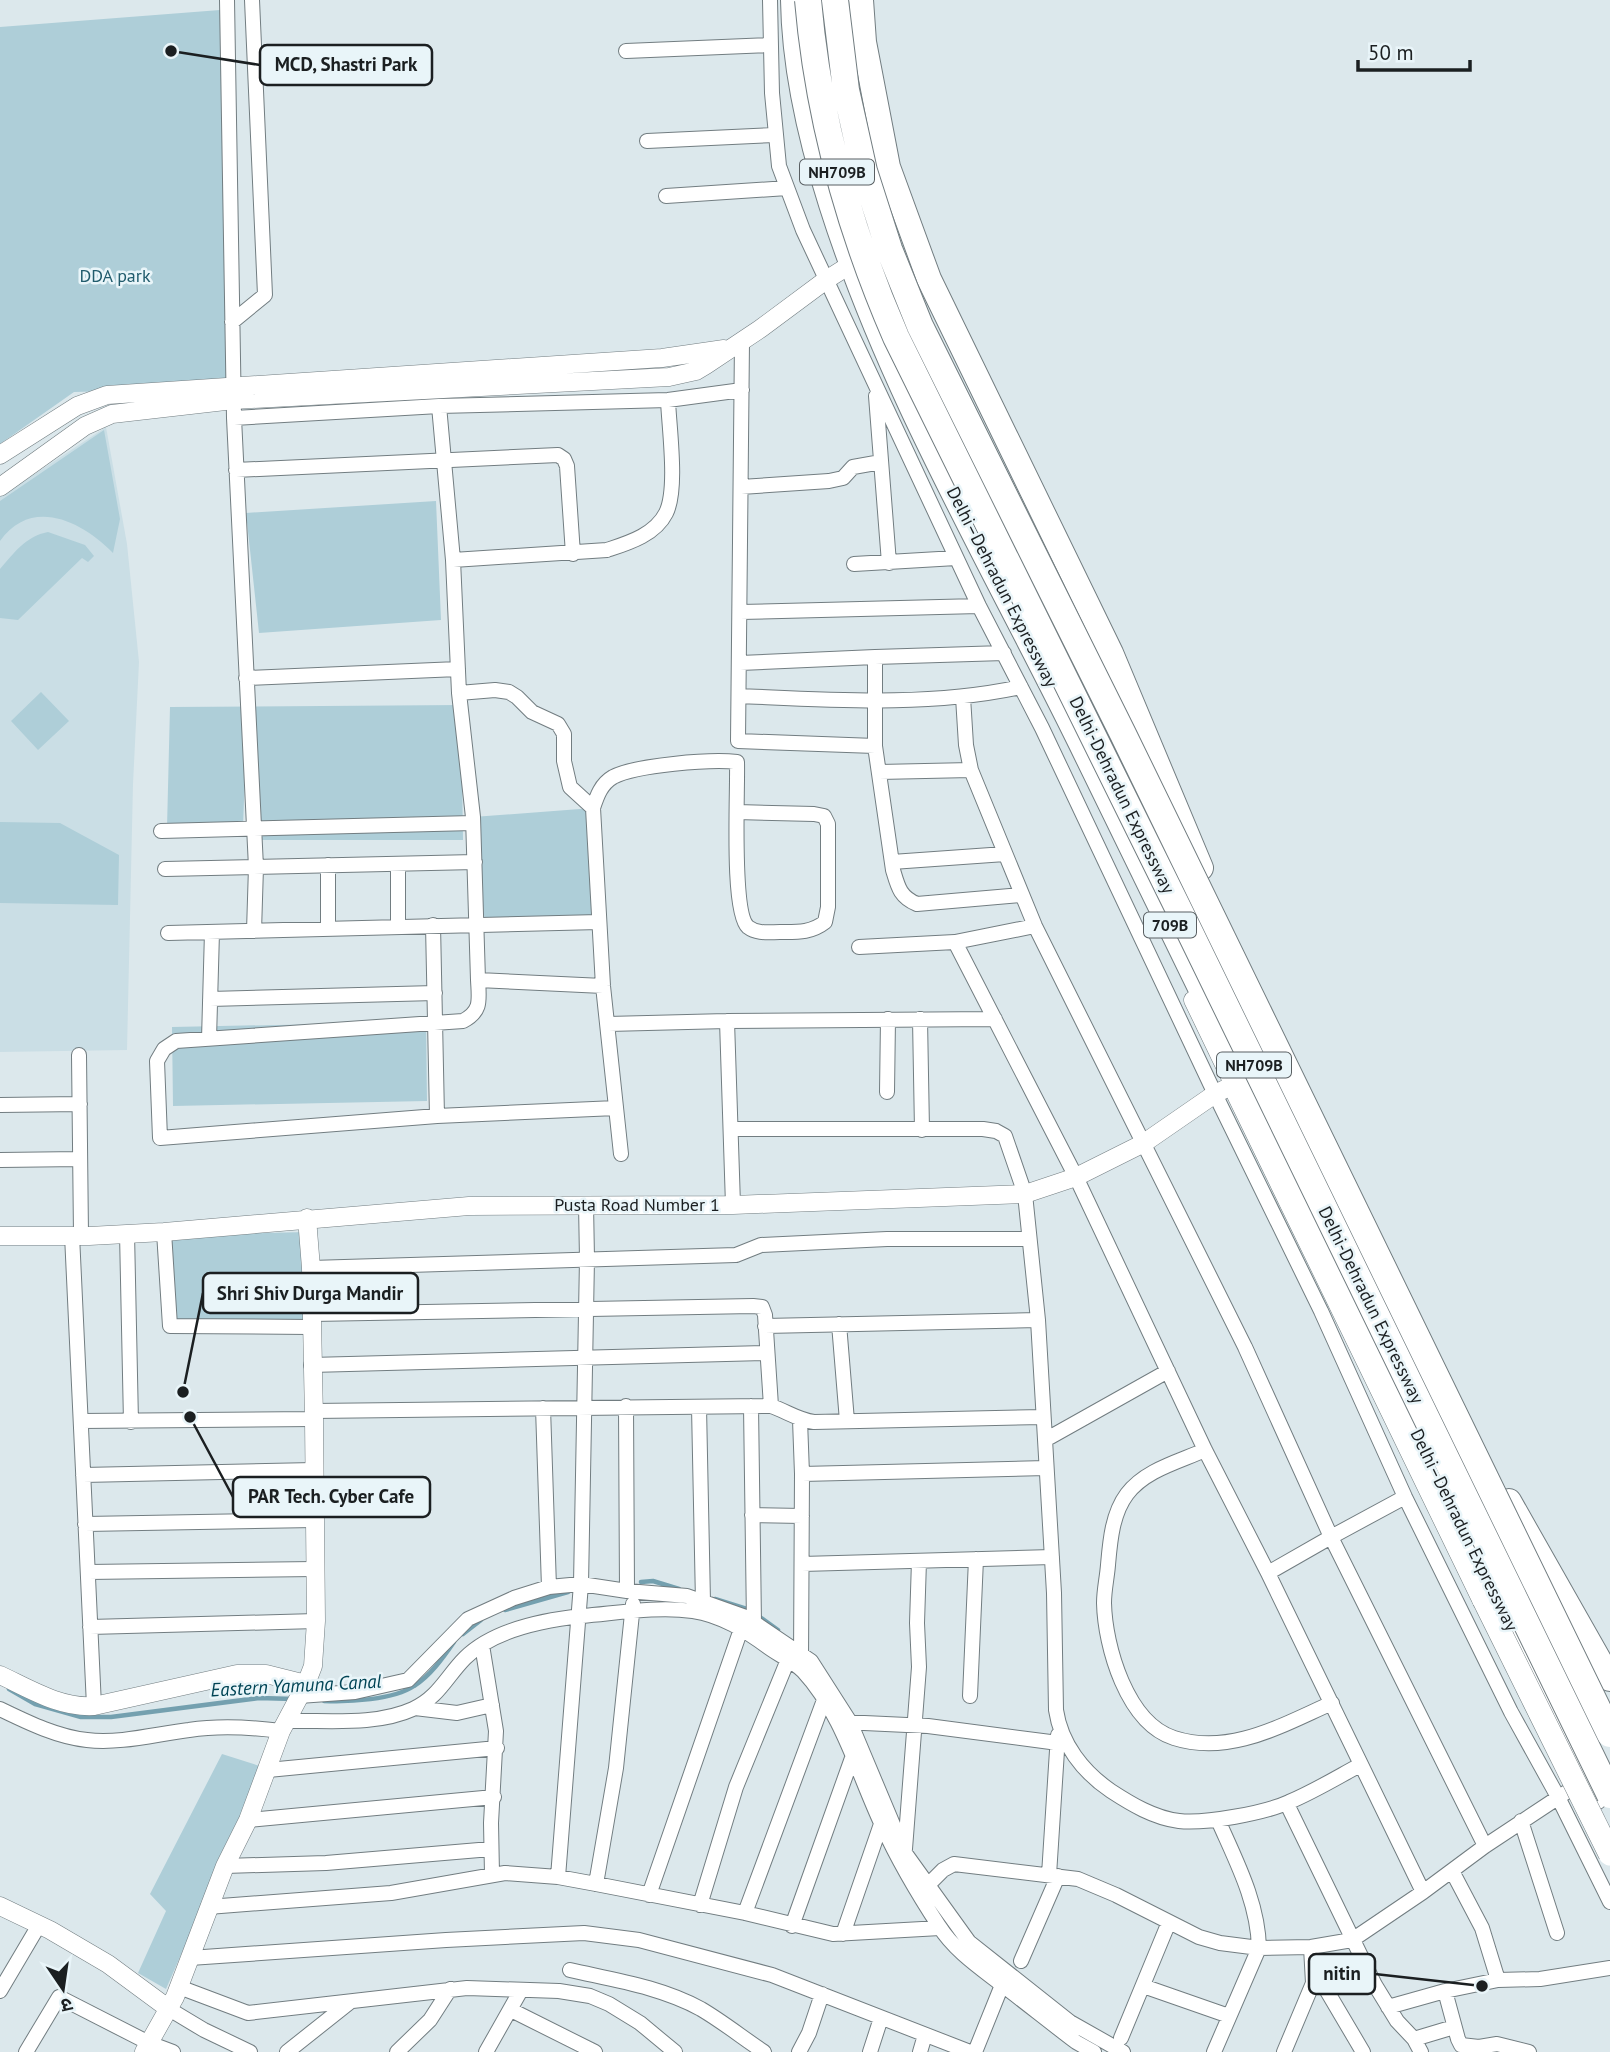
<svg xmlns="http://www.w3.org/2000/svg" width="1610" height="2052" font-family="'PT Sans','Noto Sans Devanagari',sans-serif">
  <rect width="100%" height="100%" fill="#dce8ec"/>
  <path fill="#cadee5" d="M 106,427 L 127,544 L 139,662 L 133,784 L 127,1050 L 0,1052 L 0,497 Z"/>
  <path fill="#aeced8" d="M 220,10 L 234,388 L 74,392 L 0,444 L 0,27 Z
    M 104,430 L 120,519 L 113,553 C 81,520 31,497 0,541 L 0,501 Z
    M 436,501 L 441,620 L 259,633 L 246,513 Z
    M 48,532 L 85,545 L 94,556 L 88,562 L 82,558 L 18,620 L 0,618 L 0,569 C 14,553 26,536 48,532 Z
    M 41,692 L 69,721 L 38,750 L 11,721 Z
    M 461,705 L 463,840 L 254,840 L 247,719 L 243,827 L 167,828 L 170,707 Z
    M 593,808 L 599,922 L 485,923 L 473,817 Z
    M 0,822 L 60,823 L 119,855 L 118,905 L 0,903 Z
    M 426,1022 L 427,1101 L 173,1106 L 172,1027 Z
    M 307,1232 L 311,1327 L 169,1320 L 169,1235 Z
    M 222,1754 L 263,1767 L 166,1989 L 138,1973 L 166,1911 L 150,1894 Z"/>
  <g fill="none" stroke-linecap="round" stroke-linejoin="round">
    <path stroke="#74a0af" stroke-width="4.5" d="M 641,1582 L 653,1581 L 679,1589
      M 715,1599 L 750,1610
      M 505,1610 L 568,1592
      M 757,1615 L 778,1630
      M 463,1634 L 481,1620
      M 9,1689 L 35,1704 L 81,1717 L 111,1717 L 259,1698 L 294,1699
      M 324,1701 C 349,1702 393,1700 414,1686 C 430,1676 443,1658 454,1642"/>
    <defs>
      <path id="minor" d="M 227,0 L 234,418 L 256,867 L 254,931
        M 770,0 L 772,93 L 779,166 L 803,230 L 979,606 L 1042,728 L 1215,1094 L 1321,1311 L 1405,1497 L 1511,1712 L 1558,1797 L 1610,1902
        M 626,51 L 770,45
        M 647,141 L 775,135
        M 666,196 L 787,188
        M 232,322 L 265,295 L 252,0
        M 742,341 L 738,741 L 875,746 L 893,870 C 898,887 900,897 917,904 L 1021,895
        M 876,396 L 889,563
        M 439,406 L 668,400 L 742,390
        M 234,418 L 439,406 L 453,560 L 459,693 L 473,817 L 478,980 L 603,986
        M 236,470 L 558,455 L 564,459 L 567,466 L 573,554
        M 741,487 L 829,481 L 843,478 L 853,467 L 881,462
        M 453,560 L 607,550 C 628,543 655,535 666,513 C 678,489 669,428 668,400
        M 854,564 L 956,558
        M 740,612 L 979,606
        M 875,657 L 1004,653
        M 740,663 L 875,657 L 875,746
        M 246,678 L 458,669
        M 459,693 L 495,690 L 509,692 L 517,697 L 532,712 L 558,724 L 564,734 L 564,761 L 570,787 L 593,808
        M 739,696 C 833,700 928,707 1021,687
        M 963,697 L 966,745 L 971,770 L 1035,926 L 1245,1347 L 1331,1537 L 1405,1497
        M 879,772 L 971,770
        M 161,831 L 473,823
        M 892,862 L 1005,854
        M 398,864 L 398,926
        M 328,865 L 328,928
        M 165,869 L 475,862
        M 433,925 L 437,1116
        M 168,933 L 599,922
        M 859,947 L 955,942
        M 478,980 C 479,1000 482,1011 463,1021 L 176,1041 L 164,1049 L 157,1061 L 160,1138 L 437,1116 L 616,1108
        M 210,999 L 435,993
        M 920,1019 L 922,1130
        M 608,1024 L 727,1021
        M 209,1039 L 212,932
        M 79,1055 L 81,1235
        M 887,1092 L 888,1019
        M 0,1105 L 80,1104
        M 732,1129 L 983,1129 L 996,1131 L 1005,1136 L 1025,1194 L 1038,1320 L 1054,1593 L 1056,1710 C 1061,1744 1083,1772 1111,1791 C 1131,1804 1154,1818 1179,1821 C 1205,1824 1265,1813 1289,1802 C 1313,1792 1336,1778 1360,1765
        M 621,1154 L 603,986 L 593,808 C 597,796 601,784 613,777 C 636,765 711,759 737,762 C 738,790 731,912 748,927 C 757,934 769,932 780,932 C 797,932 811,933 825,922 L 828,907 L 828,824 L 824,816 L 814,814 L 737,812
        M 0,1160 L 80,1159
        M 733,1205 L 727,1021 L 995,1019
        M 164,1232 L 170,1326 L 311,1327
        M 127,1233 L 131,1422
        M 72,1235 L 94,1706
        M 311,1268 L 736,1255 L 761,1245 L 887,1239 L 1028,1239
        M 312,1314 L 753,1306 L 762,1307 L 765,1315 L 771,1406
        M 839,1324 L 847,1421
        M 765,1326 L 1038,1320
        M 311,1365 L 767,1353
        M 626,1406 L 627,1591
        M 751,1406 L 754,1623
        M 699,1407 L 703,1602
        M 543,1408 L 549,1587
        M 313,1411 L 771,1406 C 786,1411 798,1420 814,1422 L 1043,1417
        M 800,1420 L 802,1474 L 801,1660
        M 81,1421 L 314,1419
        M 1045,1440 L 1168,1371
        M 1205,1450 C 1178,1462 1145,1470 1127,1494 C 1112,1514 1110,1542 1108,1565 C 1107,1578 1104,1590 1104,1603 C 1105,1647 1127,1723 1174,1738 C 1230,1756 1282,1725 1332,1703
        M 802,1474 L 1046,1468
        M 83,1475 L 314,1470
        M 752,1515 L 802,1516
        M 85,1524 L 315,1520
        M 802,1564 L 1052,1557
        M 88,1572 L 315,1569
        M 1268,1573 L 1331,1537 L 1485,1846
        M 90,1627 L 316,1621
        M 482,1645 L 496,1731 L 491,1823 L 492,1874
        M 299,1696 L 355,1692 L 408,1680 L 468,1619 L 514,1598 L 549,1587 L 581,1584 L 627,1591 L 687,1596 L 746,1617 L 811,1661 L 850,1722 L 905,1853 L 969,1942 L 1070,2022 L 1123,2052
        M 970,1696 L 976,1559
        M 415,1708 L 457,1713 L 492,1705
        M 0,1709 C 27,1722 57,1737 87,1740 C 120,1744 156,1734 189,1730 C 221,1725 250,1727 281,1731
        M 287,1721 C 327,1720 376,1726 413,1709 C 438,1698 447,1676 465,1658 C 493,1630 544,1620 582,1616 C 618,1613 657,1606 693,1611 C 721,1615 746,1631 768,1647 C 779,1655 794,1662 803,1671 C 842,1713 858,1774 882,1825 C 898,1860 918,1894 939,1926 C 954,1950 979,1967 1001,1984 C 1026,2003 1051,2023 1076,2042 L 1094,2052
        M 843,1722 L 928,1726 L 1058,1743
        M 268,1770 L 497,1748
        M 1287,1804 L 1375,1985 L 1397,2021 L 1414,2039 L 1421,2052
        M 248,1820 L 494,1797
        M 1521,1821 L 1557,1933
        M 905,1849 L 919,1667 L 917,1623 L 919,1561
        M 225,1866 L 326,1863 L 491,1849
        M 1452,1871 L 1482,1928 L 1498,1980
        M 1049,1875 L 1058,1735
        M 558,1877 L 581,1584 L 587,1259 L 586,1204
        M 596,1884 L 616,1768 L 633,1604
        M 1423,1892 L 1485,1846 L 1565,1793
        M 920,1893 L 943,1870 L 954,1864 L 1078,1879 L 1116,1895 L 1199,1937 L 1220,1943 L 1259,1948 L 1311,1947 L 1352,1940 L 1423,1892 L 1268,1573 L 1205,1450 L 1076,1177 L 955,942 L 1035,926
        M 649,1895 L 741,1629
        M 700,1905 L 736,1787 L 787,1662
        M 208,1907 L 391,1893 L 505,1873 L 558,1877 L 596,1884 L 745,1913 L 833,1934 L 940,1928
        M 745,1913 L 824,1700
        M 792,1926 L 852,1758
        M 843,1934 L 881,1824
        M 190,1958 L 446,1940 L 584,1933 L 639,1940 L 772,1975 L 970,2052
        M 1021,1961 L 1058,1876
        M 1314,1969 L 1363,2052
        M 570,1970 C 614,1980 661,1987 701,2009 C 723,2022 743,2038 764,2052
        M 1143,1986 L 1229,2016
        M 179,1987 L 248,2013 L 467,1988 L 559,1991 L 590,1996 L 609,2004 L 640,2023 L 675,2052
        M 0,1991 L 39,1925
        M 1445,1991 L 1458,2039 L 1461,2045 L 1479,2047 L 1497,2044 L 1529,2052
        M 1388,2007 L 1445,1991 L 1498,1980 L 1540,1979 L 1610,1968
        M 169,2009 L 204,2030 L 250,2052
        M 511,2010 L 595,2052
        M 1121,2038 L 1169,1922
        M 1414,2039 L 1454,2027
        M 26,2052 L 59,1997 L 149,2043 L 173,2052
        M 287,2052 L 350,2002
        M 397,2052 L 430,2020 L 450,1989
        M 486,2052 L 521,1990
        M 799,2052 L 809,2033 L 822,1994
        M 870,2052 L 881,2018
        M 920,2052 L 925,2035
        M 975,2052 L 1002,1985
        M 1214,2052 L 1259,1948 C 1258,1902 1236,1861 1218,1820
        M 1284,2052 L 1313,1983 L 1311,1947"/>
      <path id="tertiary" d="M 0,455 L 77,406 L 107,395 L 662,358 L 724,349
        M 0,487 L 85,426 L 112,414 L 234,400 L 669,377 L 696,371 L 706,365 L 760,329 L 826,280 L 861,258
        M 1193,1000 L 1234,1085
        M 0,1236 L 89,1236 L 164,1232 L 469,1206 L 733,1205 L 1025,1194 L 1076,1177 L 1144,1143 L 1215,1094 L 1243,1080
        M 0,1675 C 30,1689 60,1708 94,1706 L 237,1674 L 266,1674 L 306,1684
        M 0,1906 L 50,1930 L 108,1964 L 169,2009
        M 144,2052 L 175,1997 L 225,1866 L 248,1820 L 281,1731 L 306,1684 L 313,1666 L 316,1621 L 314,1419 L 311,1268 L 307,1218"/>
      <path id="primary" d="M 1234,1085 L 1484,1600"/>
      <path id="trunk" d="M 793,0 C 794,70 810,138 831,204 C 891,394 994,566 1081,744 C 1253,1095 1425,1446 1595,1798
        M 861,0 L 864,42 L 888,167 L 929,279 L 1111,653 L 1201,868
        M 1509,1501 L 1610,1679"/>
    </defs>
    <use href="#minor" stroke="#727d81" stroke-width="16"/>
    <use href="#tertiary" stroke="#727d81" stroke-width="19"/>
    <use href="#primary" stroke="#727d81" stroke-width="24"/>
    <use href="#trunk" stroke="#727d81" stroke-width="26"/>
    <use href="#minor" stroke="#fff" stroke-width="14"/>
    <use href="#tertiary" stroke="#fff" stroke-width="18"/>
    <use href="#primary" stroke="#fff" stroke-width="23"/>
    <use href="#trunk" stroke="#fff" stroke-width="24"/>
    <defs>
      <path id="primary-bridge" d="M 1484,1600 L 1610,1854"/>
      <path id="motorway-bridge" d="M 808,0 C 818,117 849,229 896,337 L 1181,914 L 1610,1795
        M 835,0 L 846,90 L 864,171 L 889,249 L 920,326 L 1123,734 L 1610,1734"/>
    </defs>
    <use href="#primary-bridge" stroke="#727d81" stroke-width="24" stroke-linecap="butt"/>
    <use href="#motorway-bridge" stroke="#727d81" stroke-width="28" stroke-linecap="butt"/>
    <use href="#primary-bridge" stroke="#fff" stroke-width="23"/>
    <use href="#motorway-bridge" stroke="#fff" stroke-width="26"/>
  </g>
  <g text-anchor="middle" stroke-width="5" stroke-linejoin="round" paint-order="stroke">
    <g fill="#e9f5f9" stroke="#595f62" stroke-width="2">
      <rect x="800" y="159.5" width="74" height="25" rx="5"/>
      <rect x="1144" y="912.5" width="52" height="25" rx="5"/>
      <rect x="1217" y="1052.5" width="74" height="25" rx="5"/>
    </g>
    <g font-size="16" font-weight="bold" fill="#1b1f21">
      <text x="837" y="178">NH709B</text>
      <text x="1170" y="931">709B</text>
      <text x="1254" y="1071">NH709B</text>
    </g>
    <g font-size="18" fill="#215c6d" stroke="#e9f5f9">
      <text x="115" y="282">DDA park</text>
    </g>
    <g font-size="18" fill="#1b1f21" stroke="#e9f5f9">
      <text transform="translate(1002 587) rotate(63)" y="6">Delhi–Dehradun Expressway</text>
      <text transform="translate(1122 795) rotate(64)" y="6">Delhi-Dehradun Expressway</text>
      <text x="637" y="1211">Pusta Road Number 1</text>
      <text transform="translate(1371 1305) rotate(64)" y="6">Delhi-Dehradun Expressway</text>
      <text transform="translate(1464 1530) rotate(64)" y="6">Delhi–Dehradun Expressway</text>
    </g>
    <g font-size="19" font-style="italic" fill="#045" stroke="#e9f5f9">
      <text transform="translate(296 1685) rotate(-3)" y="7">Eastern Yamuna Canal</text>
    </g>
  </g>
  <path fill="none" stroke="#1b1f21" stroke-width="2.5" d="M171 51L260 65M183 1392L203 1293M190 1417L233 1497M1482 1986L1375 1974"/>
  <g fill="#1b1f21" stroke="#e9f5f9" stroke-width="2.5">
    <circle cx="171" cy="51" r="7"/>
    <circle cx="183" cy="1392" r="7"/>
    <circle cx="190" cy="1417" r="7"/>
    <circle cx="1482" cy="1986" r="7"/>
  </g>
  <g fill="#e9f5f9" stroke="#1b1f21" stroke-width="2.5">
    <rect x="260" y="45" width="172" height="40" rx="7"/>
    <rect x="203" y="1273" width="215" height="40" rx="7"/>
    <rect x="233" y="1477" width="197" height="40" rx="7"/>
    <rect x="1309" y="1954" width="66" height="40" rx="7"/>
  </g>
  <g font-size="19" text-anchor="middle" font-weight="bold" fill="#1b1f21">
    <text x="346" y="71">MCD, Shastri Park</text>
    <text x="310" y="1300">Shri Shiv Durga Mandir</text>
    <text x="331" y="1503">PAR Tech. Cyber Cafe</text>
    <text x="1342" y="1980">nitin</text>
  </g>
  <g transform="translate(63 1989) rotate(167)" stroke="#e9f5f9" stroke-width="5" paint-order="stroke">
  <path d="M0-5L12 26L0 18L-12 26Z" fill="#1b1f21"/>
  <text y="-10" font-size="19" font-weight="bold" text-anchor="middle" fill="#1b1f21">उ</text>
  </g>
  <path d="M1358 60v10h112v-10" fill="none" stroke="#1b1f21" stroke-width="3.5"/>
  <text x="1368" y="60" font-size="21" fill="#1b1f21" stroke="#e9f5f9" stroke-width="5" paint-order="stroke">50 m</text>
</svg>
